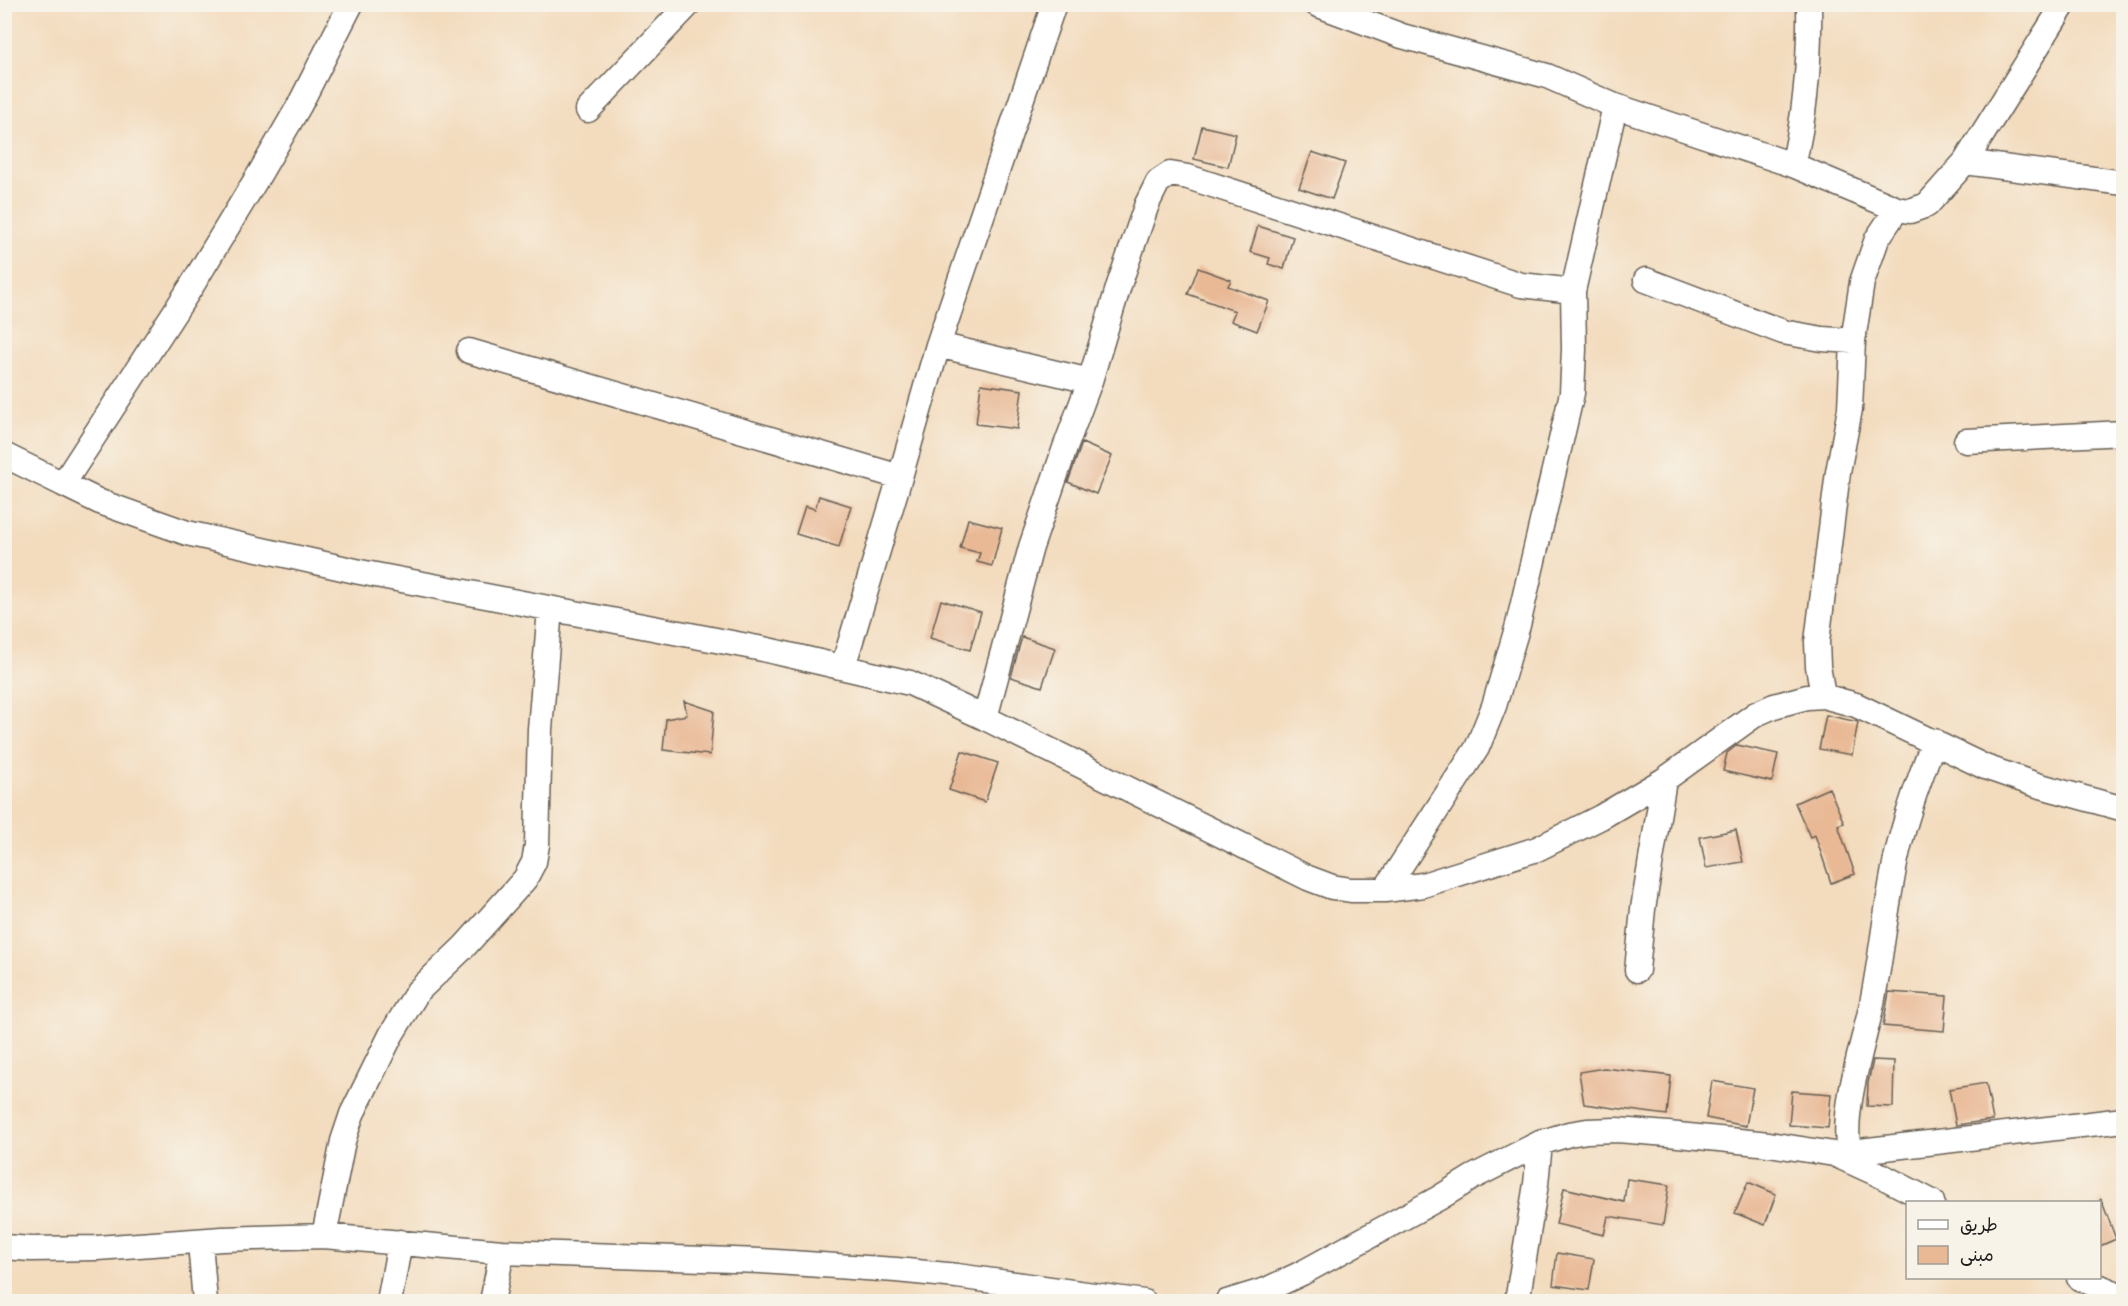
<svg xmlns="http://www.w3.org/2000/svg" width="2128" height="1306" font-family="Mali,'Playpen Sans Arabic',sans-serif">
  <rect width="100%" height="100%" fill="#f7f3e8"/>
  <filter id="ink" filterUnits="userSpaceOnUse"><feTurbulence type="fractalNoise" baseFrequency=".0167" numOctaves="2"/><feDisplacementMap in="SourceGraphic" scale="12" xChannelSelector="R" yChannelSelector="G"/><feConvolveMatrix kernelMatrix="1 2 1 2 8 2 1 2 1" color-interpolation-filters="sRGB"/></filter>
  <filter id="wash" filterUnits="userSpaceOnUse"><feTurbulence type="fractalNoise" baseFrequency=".008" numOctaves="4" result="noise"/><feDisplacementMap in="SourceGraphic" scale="24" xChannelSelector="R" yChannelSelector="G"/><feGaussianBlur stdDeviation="1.35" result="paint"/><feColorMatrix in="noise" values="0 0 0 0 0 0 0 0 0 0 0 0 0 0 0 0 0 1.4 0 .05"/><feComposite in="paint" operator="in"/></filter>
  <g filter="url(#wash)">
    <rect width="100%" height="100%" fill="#f3dbbd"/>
    <g id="blocks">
      <path fill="#e9b996" d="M 1202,126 L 1236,134 L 1228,167 L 1194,159 Z
        M 1312,152 L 1345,163 L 1332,199 L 1299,188 Z
        M 1258,226 L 1293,237 L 1284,269 L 1268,264 L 1270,258 L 1250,252 Z
        M 1198,268 L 1231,280 L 1228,286 L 1269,301 L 1257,331 L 1231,321 L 1235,311 L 1188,294 Z
        M 981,384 L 1022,390 L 1017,429 L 976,424 Z
        M 1082,443 L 1112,456 L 1096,494 L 1068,482 Z
        M 819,496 L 851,506 L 839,547 L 796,534 L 805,506 L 815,509 Z
        M 968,519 L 1002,528 L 992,566 L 977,562 L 980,553 L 960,548 Z
        M 941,600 L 981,612 L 970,650 L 930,638 Z
        M 1022,637 L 1055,648 L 1042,687 L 1011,677 Z
        M 684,701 L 714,711 L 710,755 L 663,750 L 666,719 L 687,715 Z
        M 1826,715 L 1858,722 L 1852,755 L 1819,749 Z
        M 1737,745 L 1778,754 L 1772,782 L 1723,771 L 1727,753 Z
        M 962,751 L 998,763 L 985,802 L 949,790 Z
        M 1829,788 L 1844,823 L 1838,825 L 1855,874 L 1831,883 L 1815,835 L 1810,837 L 1795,803 Z
        M 1736,830 L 1743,862 L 1706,868 L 1700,837 Z
        M 1889,992 L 1947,996 L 1944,1031 L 1883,1026 Z
        M 1873,1060 L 1894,1061 L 1893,1107 L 1867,1106 L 1868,1083 Z
        M 1604,1068 L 1671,1076 L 1667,1115 L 1584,1104 L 1579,1072 Z
        M 1712,1081 L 1753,1088 L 1746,1126 L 1706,1118 Z
        M 1986,1083 L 1993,1120 L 1956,1125 L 1949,1089 Z
        M 1792,1091 L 1831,1094 L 1828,1128 L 1789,1125 Z
        M 1627,1179 L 1669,1185 L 1663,1225 L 1608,1216 L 1604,1235 L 1556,1224 L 1564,1188 L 1624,1202 Z
        M 1748,1182 L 1776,1194 L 1765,1225 L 1735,1213 Z
        M 2101,1199 L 2116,1239 L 2100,1246 L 2100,1200 Z
        M 1557,1253 L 1594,1259 L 1589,1290 L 1553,1285 Z"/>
    </g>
  </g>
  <g filter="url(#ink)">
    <use href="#blocks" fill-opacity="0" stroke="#675f54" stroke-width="1.5"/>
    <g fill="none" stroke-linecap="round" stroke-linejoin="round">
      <defs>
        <path id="minor" d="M 351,4 L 299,106 L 260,173 L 191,287 L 63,484 L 100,502 L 187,533 L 360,572 L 763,649 L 910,683 L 985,718 L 1308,878 L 1332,887 L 1351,890 L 1385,890 L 1423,885 L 1537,849 L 1601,817 L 1664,780 L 1756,714 L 1774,706 L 1807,697 L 1823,696 L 1856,705 L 1985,767 L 2037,785 L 2124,809
          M 1316,4 L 1402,36 L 1547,76 L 1615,106 L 1793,165 L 1897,209 L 1910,211 L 1927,205 L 1965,162 L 2064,4
          M 588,110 L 689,4
          M 1965,162 L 2124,183
          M 1793,165 C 1806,112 1810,59 1809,4
          M 1646,280 L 1783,332 L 1822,339 L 1853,341
          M 1573,291 L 1615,106
          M 938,345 L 1090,381
          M 469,351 L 900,477 L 938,345 L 1054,4
          M 1966,441 L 2124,433
          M 4,455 L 63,484
          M 843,667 L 900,477
          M 1823,696 L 1818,666 L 1817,642 L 1838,472 L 1850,409 L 1853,341 L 1862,282 L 1877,239 L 1897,209
          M 985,718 L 1031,547 L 1065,448 L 1090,381 L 1119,285 L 1147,204 L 1158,182 L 1170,174 L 1188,177 L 1521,285 L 1573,291 L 1574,349 L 1572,393 L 1518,625 L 1494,706 L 1477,748 L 1385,890
          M 1637,970 L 1643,909 L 1664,780
          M 1849,1152 C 1841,1112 1862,1048 1871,1008 C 1882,956 1886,902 1898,850 C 1907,813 1920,777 1934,741
          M 1834,1154 L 2124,1120
          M 324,1236 L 343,1141 L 352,1114 L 391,1035 L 418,991 L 464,947 L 525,879 L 534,862 L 537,845 L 540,729 L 550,609
          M 200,1242 L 205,1302
          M 4,1247 L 31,1249 L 97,1248 L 222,1239 L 324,1236 L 502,1252 L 761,1261 L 896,1270 L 957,1276 L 1144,1302
          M 2079,1278 L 2124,1297
          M 389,1302 L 400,1242
          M 492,1302 L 502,1252
          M 1227,1302 L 1266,1290 L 1302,1273 L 1439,1198 L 1473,1177 L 1540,1143 L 1569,1134 L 1587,1131 L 1617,1130 L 1668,1134 L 1769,1144 L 1834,1154 L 1880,1175 L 1932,1202
          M 1517,1302 L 1536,1184 L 1540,1143"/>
      </defs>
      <use href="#minor" stroke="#675f54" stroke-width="27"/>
      <use href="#minor" stroke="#fff" stroke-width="24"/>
    </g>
  </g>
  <rect width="2128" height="1306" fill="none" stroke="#f7f3e8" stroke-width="24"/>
  <rect x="1906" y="1201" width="195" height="78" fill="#f7f3e8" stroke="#9f9d96" stroke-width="1.5"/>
  <rect x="1918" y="1220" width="30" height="9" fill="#ffffff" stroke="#9f9d96" stroke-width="1.5"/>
  <text x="1960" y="1231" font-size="18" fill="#1c1c1c">طريق</text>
  <rect x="1918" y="1246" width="30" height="18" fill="#e9b996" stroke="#9f9d96" stroke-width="1.5"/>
  <text x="1960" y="1261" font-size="18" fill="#1c1c1c">مبنى</text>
</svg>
